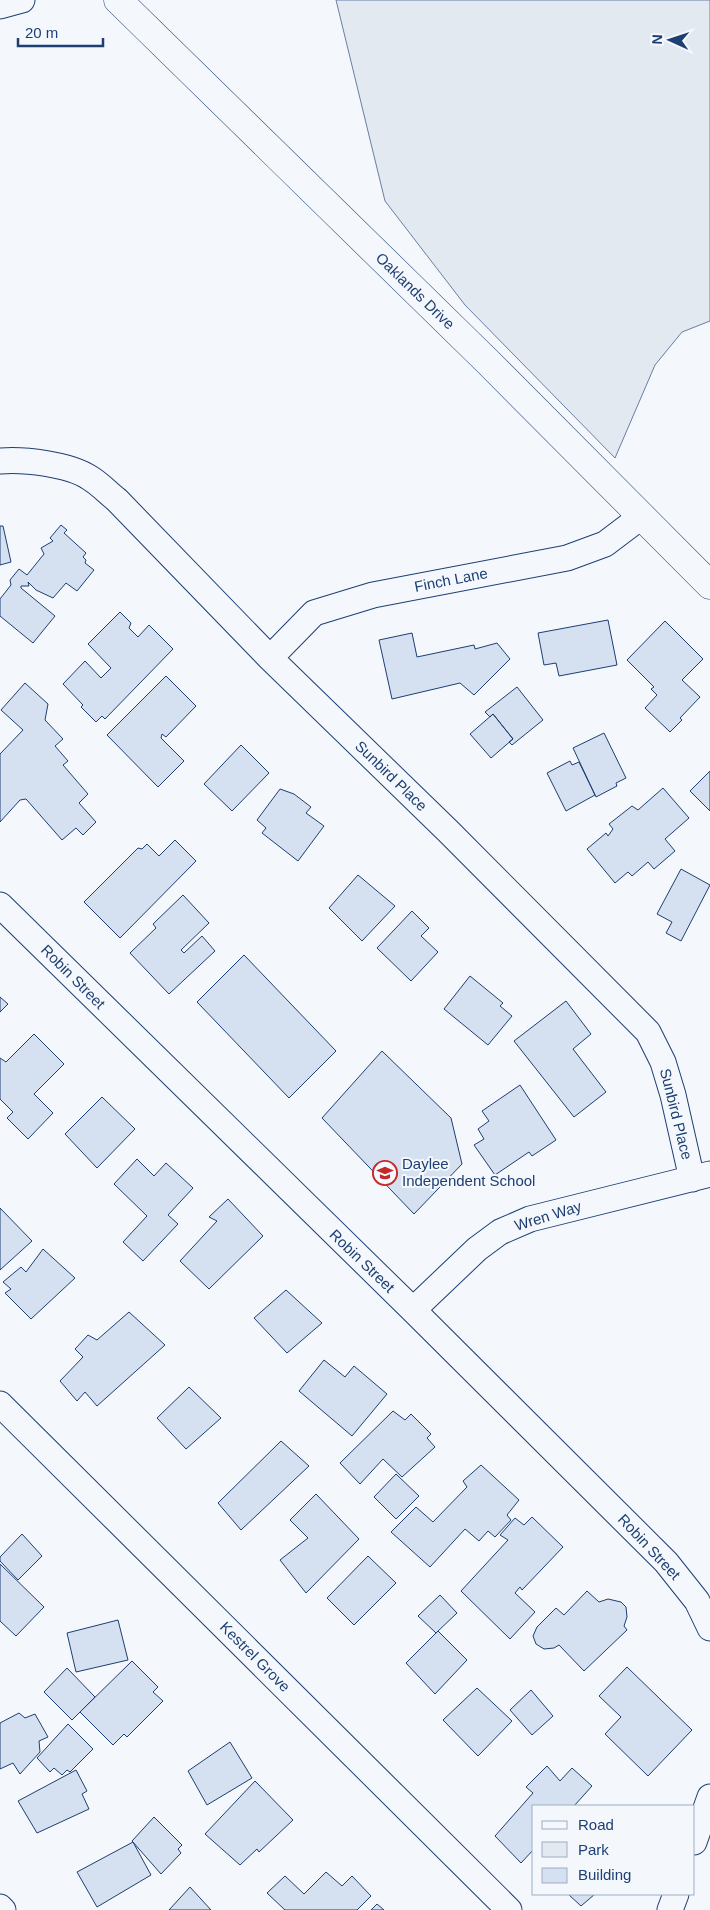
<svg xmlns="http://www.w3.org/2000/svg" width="710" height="1910" font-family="Arial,sans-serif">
  <rect width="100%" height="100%" fill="#f4f7fb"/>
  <path fill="#e3e9f0" stroke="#687fa3" d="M 336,0 L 710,0 L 710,321 L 682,332 L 655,365 L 615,458 L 465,305 L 385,201 Z"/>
  <path fill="#d5e0f0" stroke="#1d3f73" d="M 61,525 L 67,530 L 64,533 L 86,553 L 83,557 L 86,560 L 85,563 L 94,570 L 77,591 L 66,583 L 53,598 L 36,590 L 28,582 L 29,586 L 21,586 L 21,588 L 55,616 L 33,643 L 0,616 L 0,599 L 11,585 L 10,580 L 19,569 L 27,575 L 44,554 L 41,548 L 53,541 L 50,538 Z
    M 0,526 L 3,526 L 11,562 L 0,565 Z
    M 120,612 L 131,623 L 129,628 L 138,637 L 149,625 L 173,649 L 105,719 L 102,716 L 96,722 L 81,707 L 83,705 L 63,684 L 85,661 L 101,678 L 111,668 L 88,644 Z
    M 608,620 L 617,665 L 559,676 L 556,663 L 544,665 L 538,633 Z
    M 665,621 L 703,659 L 682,680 L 700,697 L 680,718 L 682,720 L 670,732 L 645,708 L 657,695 L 651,689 L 654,687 L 627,660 Z
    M 412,633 L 417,657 L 474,645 L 475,649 L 497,643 L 510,659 L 474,695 L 460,683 L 392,699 L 379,640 Z
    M 166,676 L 196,706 L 166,737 L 162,734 L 161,738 L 184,761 L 158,787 L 107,735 Z
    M 25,683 L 48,704 L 45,720 L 63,739 L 55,746 L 68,761 L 63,765 L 88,794 L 79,803 L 96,822 L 83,835 L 76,828 L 62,840 L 26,799 L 20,800 L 0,822 L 0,754 L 23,730 L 1,710 Z
    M 517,687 L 543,720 L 512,745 L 509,742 L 513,739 L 493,714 L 490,717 L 485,712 Z
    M 493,714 L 513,739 L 491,758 L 470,734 Z
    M 604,733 L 626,778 L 616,783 L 617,786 L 596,797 L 573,748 Z
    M 241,745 L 269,773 L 232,811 L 204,784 Z
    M 570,761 L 572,765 L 579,762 L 595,795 L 566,811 L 547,773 Z
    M 710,771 L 710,811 L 690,791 Z
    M 663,788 L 689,818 L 665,839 L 675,851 L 654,869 L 648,862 L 632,876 L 628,872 L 615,883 L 587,849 L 606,833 L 608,836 L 613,829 L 609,824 L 632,806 L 638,810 Z
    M 280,789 L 294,794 L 311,807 L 306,813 L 324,826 L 298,861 L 262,833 L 266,828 L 257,820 Z
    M 175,840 L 196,861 L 120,938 L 84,902 L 138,848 L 142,849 L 147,844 L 159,856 Z
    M 681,869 L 710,885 L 681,941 L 666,933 L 672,922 L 657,914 Z
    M 358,875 L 395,906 L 362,941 L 329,908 Z
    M 183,895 L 209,923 L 181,950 L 184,953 L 202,936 L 215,951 L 169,994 L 130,953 L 156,928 L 153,924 Z
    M 412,911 L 429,928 L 421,936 L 438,952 L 411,981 L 377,948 Z
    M 244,955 L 336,1051 L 289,1098 L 197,1002 Z
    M 470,976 L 503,1003 L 500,1006 L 512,1016 L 488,1045 L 444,1009 Z
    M 0,997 L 8,1004 L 0,1012 Z
    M 566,1001 L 591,1034 L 573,1049 L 606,1092 L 574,1117 L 514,1041 Z
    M 34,1034 L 64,1064 L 34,1094 L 53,1113 L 28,1139 L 7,1118 L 13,1112 L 0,1099 L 0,1058 L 6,1062 Z
    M 382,1051 L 451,1118 L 462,1164 L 414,1214 L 322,1118 Z
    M 520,1085 L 556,1140 L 532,1156 L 529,1152 L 495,1175 L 474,1145 L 484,1139 L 478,1129 L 489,1121 L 482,1111 Z
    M 102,1097 L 135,1129 L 97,1168 L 65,1134 Z
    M 137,1159 L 154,1176 L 166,1163 L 193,1188 L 168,1215 L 178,1224 L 143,1261 L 123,1242 L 147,1216 L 114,1184 Z
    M 228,1199 L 263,1236 L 209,1289 L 180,1261 L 217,1221 L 209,1217 Z
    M 0,1208 L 32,1241 L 0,1270 Z
    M 43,1249 L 75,1278 L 31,1319 L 5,1293 L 11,1289 L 3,1282 L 21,1267 L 26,1272 Z
    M 286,1290 L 322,1323 L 287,1353 L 254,1318 Z
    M 129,1312 L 165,1345 L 97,1406 L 85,1392 L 77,1401 L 60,1381 L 83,1357 L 75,1349 L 88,1335 L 97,1340 Z
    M 324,1360 L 345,1377 L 354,1366 L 387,1394 L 352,1436 L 299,1391 Z
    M 189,1387 L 221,1418 L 186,1449 L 157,1418 Z
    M 393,1411 L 405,1420 L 411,1414 L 431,1434 L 427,1438 L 435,1447 L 402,1477 L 383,1459 L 360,1484 L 340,1463 Z
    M 281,1441 L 309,1466 L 241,1530 L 218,1503 Z
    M 481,1465 L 519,1500 L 507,1515 L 511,1520 L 495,1537 L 488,1531 L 479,1541 L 465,1529 L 430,1567 L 391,1532 L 416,1507 L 433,1522 L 467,1487 L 463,1481 Z
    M 396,1474 L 419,1496 L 396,1519 L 374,1497 Z
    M 316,1494 L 359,1539 L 306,1593 L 280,1560 L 308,1538 L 290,1520 Z
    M 532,1517 L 563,1547 L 522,1590 L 520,1587 L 515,1593 L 535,1612 L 510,1639 L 461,1591 L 508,1540 L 500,1535 L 515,1518 L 524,1525 Z
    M 22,1534 L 42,1556 L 18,1580 L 0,1561 L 0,1557 Z
    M 368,1556 L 396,1583 L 354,1625 L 327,1598 Z
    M 0,1564 L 44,1607 L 16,1636 L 0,1621 Z
    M 587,1591 L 599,1602 L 608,1599 L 621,1602 L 626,1607 L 627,1617 L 624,1626 L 627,1630 L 584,1671 L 559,1645 L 554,1648 L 544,1649 L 536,1644 L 533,1636 L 537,1627 L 556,1608 L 564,1615 Z
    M 440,1595 L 457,1613 L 436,1633 L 418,1616 Z
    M 118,1620 L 128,1660 L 76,1672 L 67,1633 Z
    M 438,1631 L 467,1660 L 435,1694 L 406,1663 Z
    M 132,1661 L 158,1687 L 153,1692 L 163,1701 L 127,1737 L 124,1734 L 113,1745 L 80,1712 Z
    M 627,1667 L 692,1730 L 648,1776 L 605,1734 L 621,1717 L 599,1696 Z
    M 67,1668 L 95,1697 L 72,1720 L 44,1692 Z
    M 477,1688 L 512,1721 L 478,1756 L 443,1720 Z
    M 531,1690 L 553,1716 L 532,1735 L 510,1710 Z
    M 19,1713 L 25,1718 L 35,1714 L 48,1737 L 39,1741 L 40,1752 L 20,1774 L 13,1763 L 0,1769 L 0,1723 Z
    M 68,1724 L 93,1749 L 70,1772 L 67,1770 L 62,1775 L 54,1768 L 50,1772 L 37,1758 Z
    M 230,1742 L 252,1778 L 207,1805 L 188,1771 Z
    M 547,1766 L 560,1781 L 572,1768 L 592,1786 L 574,1806 L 534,1806 L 534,1849 L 521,1863 L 495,1836 L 533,1793 L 526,1787 Z
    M 76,1770 L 87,1791 L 82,1794 L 89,1809 L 37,1833 L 18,1801 Z
    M 255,1781 L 293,1820 L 259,1852 L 257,1849 L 240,1865 L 205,1834 Z
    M 154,1817 L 182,1845 L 178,1849 L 181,1853 L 161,1874 L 132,1841 Z
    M 133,1842 L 151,1875 L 97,1907 L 77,1872 Z
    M 326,1872 L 342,1886 L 352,1876 L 371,1896 L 357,1910 L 285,1910 L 267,1893 L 285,1876 L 304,1894 Z
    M 190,1887 L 211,1910 L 169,1910 Z
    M 568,1894 L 595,1894 L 581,1906 Z
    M 377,1904 L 384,1910 L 371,1910 Z"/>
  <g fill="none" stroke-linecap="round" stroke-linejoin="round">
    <defs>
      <path id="minor" d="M 0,6 L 22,0
        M 0,461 C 24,459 69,464 90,478 C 100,484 108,493 117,500 L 270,658 L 448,831 L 648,1032 L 663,1062 L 673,1095 L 692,1179
        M 270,658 L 314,613 L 373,595 L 567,558 L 605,544 L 642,516
        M 0,905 L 413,1310 L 666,1562 L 697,1601 L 710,1628
        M 413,1310 L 477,1249 L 500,1232 L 530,1219 L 710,1174
        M 0,1404 L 509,1910
        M 694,1842 L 710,1797
        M 0,1907 L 3,1910
        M 670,1910 L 676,1894"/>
      <path id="tertiary" d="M 118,0 L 488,362 L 710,585"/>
    </defs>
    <use href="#minor" stroke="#1d3f73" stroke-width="27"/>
    <use href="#tertiary" stroke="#1d3f73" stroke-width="29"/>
    <use href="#minor" stroke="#f4f7fb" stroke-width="25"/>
    <use href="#tertiary" stroke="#f4f7fb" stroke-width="28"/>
  </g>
  <defs>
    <symbol id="school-ring" viewBox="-11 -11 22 22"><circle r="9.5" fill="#f4f7fb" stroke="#c62828" stroke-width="1.5"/><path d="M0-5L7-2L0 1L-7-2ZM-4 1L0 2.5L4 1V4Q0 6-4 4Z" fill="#c62828"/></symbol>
  </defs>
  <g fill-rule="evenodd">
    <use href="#school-ring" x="371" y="1159" width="28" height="28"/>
  </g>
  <g text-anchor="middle" stroke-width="4" stroke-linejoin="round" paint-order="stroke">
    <g font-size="15" fill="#1d3f73" stroke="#f4f7fb">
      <text transform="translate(415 291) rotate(44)" y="5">Oaklands Drive</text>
      <text transform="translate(451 580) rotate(-11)" y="5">Finch Lane</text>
      <text transform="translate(391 776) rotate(44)" y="5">Sunbird Place</text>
      <text transform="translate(73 977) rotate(45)" y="5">Robin Street</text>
      <text transform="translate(676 1114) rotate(76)" y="5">Sunbird Place</text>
      <text transform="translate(548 1216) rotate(-17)" y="5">Wren Way</text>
      <text transform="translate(362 1261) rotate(44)" y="5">Robin Street</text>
      <text transform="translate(649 1547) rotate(47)" y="5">Robin Street</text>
      <text transform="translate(255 1657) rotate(45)" y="5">Kestrel Grove</text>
    </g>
    <g font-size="15" fill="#1d3f73" stroke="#f4f7fb" text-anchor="start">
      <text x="402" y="1169">Daylee<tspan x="402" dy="17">Independent School</tspan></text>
    </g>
  </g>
  <rect x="532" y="1805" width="162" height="90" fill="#f4f7fb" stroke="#9eadc5"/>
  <rect x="542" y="1821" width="25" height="8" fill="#f4f7fb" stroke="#9eadc5"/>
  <text x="578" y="1830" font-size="15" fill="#1d3f73">Road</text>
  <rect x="542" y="1842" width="25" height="15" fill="#e3e9f0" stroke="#9eadc5"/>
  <text x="578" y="1855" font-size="15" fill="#1d3f73">Park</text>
  <rect x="542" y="1868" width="25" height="15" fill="#d5e0f0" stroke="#9eadc5"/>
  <text x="578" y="1880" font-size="15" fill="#1d3f73">Building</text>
  <g transform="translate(670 40) rotate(273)" stroke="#f4f7fb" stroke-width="4" paint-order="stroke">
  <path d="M0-4L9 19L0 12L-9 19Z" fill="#1d3f73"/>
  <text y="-8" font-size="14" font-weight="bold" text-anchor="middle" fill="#1d3f73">N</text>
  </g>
  <path d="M18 38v8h85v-8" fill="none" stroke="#1d3f73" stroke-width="2.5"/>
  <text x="25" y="38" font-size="15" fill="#1d3f73" stroke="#f4f7fb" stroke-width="4" paint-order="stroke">20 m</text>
</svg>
